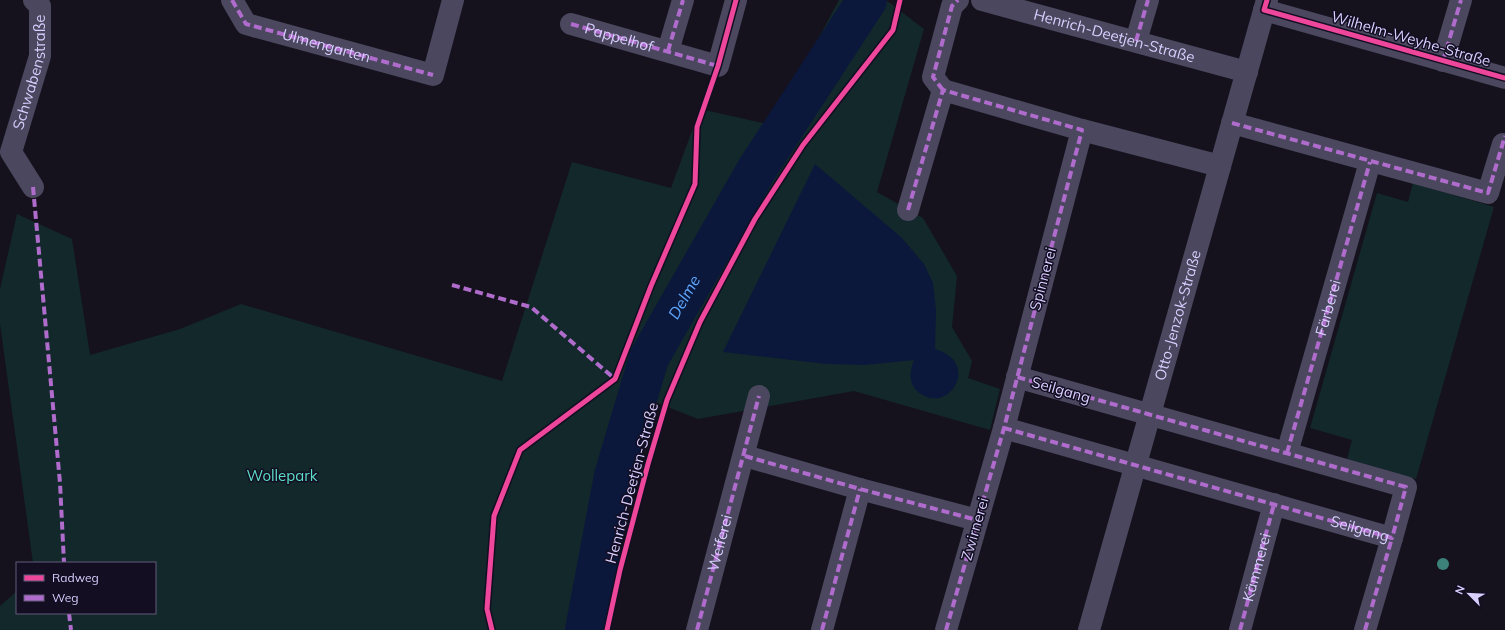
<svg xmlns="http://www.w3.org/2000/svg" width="1505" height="630" font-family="Mulish,sans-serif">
  <rect width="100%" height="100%" fill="#15121d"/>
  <path fill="#12282a" d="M 839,0 L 886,0 L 924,29 L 877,192 L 923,218 L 957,276 L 952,327 L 972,361 L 968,378 L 1000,389 L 990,430 L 854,391 L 698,419 L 655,402 L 618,535 L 599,630 L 0,630 L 0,606 L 17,591 L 17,613 L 155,613 L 155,563 L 33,563 L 0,324 L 0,289 L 17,214 L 72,239 L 90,355 L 180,329 L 241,304 L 502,381 L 572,162 L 671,188 L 700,109 L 772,125 Z
    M 1413,183 L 1494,207 L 1416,479 L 1347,459 L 1352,440 L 1310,428 L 1377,193 L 1408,202 Z"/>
  <path fill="#0b183c" d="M 815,164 L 902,238 L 924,264 L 933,283 L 936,310 L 935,349 C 983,363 947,418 917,391 C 908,382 910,370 914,360 L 865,365 L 827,364 L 723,352 Z"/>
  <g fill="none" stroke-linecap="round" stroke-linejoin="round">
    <path stroke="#0b183c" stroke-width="40" id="s1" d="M 585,630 L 614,476 L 649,358 L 757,169 L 867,0"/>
    <g stroke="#4a475e" stroke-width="22">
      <path d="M 232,0 L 246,24 L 433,75 L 453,0"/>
      <path id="s2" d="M 982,0 L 1247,72"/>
      <path d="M 1264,10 L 1505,78"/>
      <path id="s3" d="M 571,24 L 718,66 L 736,0"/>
      <path d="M 1136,41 L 1148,0"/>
      <path d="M 668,51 L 683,0"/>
      <path d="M 1443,61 L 1461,0"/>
      <path d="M 943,90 L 933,77 L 952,6 L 958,0"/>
      <path d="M 1232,123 L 1488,193 L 1503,144"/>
      <path d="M 1082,130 L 1220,166"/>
      <path id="s4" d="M 33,187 L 11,152 L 40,56 L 40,6 L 34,0"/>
      <path d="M 908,210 L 943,90 L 1082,130 L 1004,428 L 946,630"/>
      <path id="s5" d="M 1004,428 L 1392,538 L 1406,487 L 1017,377"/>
      <path id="s6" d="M 1287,453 L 1370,162"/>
      <path d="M 745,456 L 860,489 L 977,520"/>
      <path d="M 697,630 L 759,396"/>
      <path d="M 822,630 L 860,489"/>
      <path id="s7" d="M 1089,630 L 1267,0"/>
      <path d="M 1240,630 L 1274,504"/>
      <path d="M 1365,630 L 1392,538"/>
    </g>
    <g stroke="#b06ccc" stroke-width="4" stroke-dasharray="8 4" stroke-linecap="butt">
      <path id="s8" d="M 232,0 L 246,24 L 433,75"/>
      <path d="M 571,24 L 718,66"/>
      <path d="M 1136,41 L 1148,0"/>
      <path d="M 668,51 L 683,0"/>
      <path d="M 1443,61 L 1461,0"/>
      <path d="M 943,90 L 933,77 L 952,6 L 958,0"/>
      <path d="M 1232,123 L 1488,193 L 1505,136"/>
      <path d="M 33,187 L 60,483 L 64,563"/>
      <path d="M 908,210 L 943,90 L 1082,130 L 1004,428 L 946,630"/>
      <path d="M 452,285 L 531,307 L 615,379 L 616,376"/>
      <path d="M 1004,428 L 1392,538 L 1406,487 L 1017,377"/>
      <path d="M 1287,453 L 1370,162"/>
      <path d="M 745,456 L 860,489 L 977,520"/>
      <path d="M 69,613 L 71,630"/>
      <path id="s9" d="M 697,630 L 759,396"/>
      <path d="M 822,630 L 860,489"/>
      <path id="s10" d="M 1240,630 L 1274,504"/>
      <path d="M 1365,630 L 1392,538"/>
    </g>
    <defs>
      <path id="cycleway" d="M 1267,0 L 1264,10 L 1505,78
        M 492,630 L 487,609 L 494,516 L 520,450 L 615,379 L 651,286 L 695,184 L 697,127 L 718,66 L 736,0
        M 607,630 L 620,570 L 648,464 L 667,400 L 700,322 L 755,219 L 803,145 L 893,30 L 900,0"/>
    </defs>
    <use href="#cycleway" stroke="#130e22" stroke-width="8"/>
    <use href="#cycleway" stroke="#ed469a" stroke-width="5"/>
  </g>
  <circle fill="#3c827a" cx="1443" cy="564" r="6"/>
  <g text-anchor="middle" stroke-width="3" stroke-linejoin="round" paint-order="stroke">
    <g font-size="15" fill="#d8cfff" stroke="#130e22">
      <text dy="5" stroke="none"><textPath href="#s2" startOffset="137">Henrich-Deetjen-Straße</textPath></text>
      <text dy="5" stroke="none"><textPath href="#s3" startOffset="50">Pappelhof</textPath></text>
      <text transform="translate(1411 39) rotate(16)" y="5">Wilhelm-Weyhe-Straße</text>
      <text dy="5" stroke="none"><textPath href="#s8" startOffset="111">Ulmengarten</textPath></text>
      <text dy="5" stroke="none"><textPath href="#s4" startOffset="124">Schwabenstraße</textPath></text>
      <text transform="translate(1043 279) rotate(-75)" y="5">Spinnerei</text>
      <text dy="5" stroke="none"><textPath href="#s6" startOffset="151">Färberei</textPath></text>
      <text dy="5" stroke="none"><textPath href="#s7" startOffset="327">Otto-Jenzok-Straße</textPath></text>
      <text transform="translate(1061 390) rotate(16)" y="5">Seilgang</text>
      <text transform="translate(632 483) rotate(-75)" y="5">Henrich-Deetjen-Straße</text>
      <text dy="5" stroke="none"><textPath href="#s5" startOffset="370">Seilgang</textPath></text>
      <text transform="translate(975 529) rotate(-74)" y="5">Zwirnerei</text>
      <text dy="5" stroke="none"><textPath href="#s9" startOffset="90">Weiferei</textPath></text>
      <text dy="5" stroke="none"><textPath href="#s10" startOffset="65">Kämmerei</textPath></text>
    </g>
    <g font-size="15" fill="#5bdec7" stroke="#130e22">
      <text x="282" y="481">Wollepark</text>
    </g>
    <g font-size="16" font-style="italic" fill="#5ea7fe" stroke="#130e22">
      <text dy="6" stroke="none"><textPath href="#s1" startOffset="350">Delme</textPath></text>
    </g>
  </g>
  <rect x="16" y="562" width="140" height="52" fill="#130e22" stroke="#625b7a"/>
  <rect x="24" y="575" width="20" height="6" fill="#ed469a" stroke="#625b7a"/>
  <text x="52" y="582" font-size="12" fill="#d8cfff">Radweg</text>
  <rect x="24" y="595" width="20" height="6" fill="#b06ccc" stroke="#625b7a"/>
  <text x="52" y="602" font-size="12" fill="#d8cfff">Weg</text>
  <g transform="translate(1469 594) rotate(294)" stroke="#130e22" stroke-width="3" paint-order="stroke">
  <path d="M0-3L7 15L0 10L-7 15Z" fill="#d8cfff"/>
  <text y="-6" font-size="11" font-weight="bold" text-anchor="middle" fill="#d8cfff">N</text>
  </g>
</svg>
